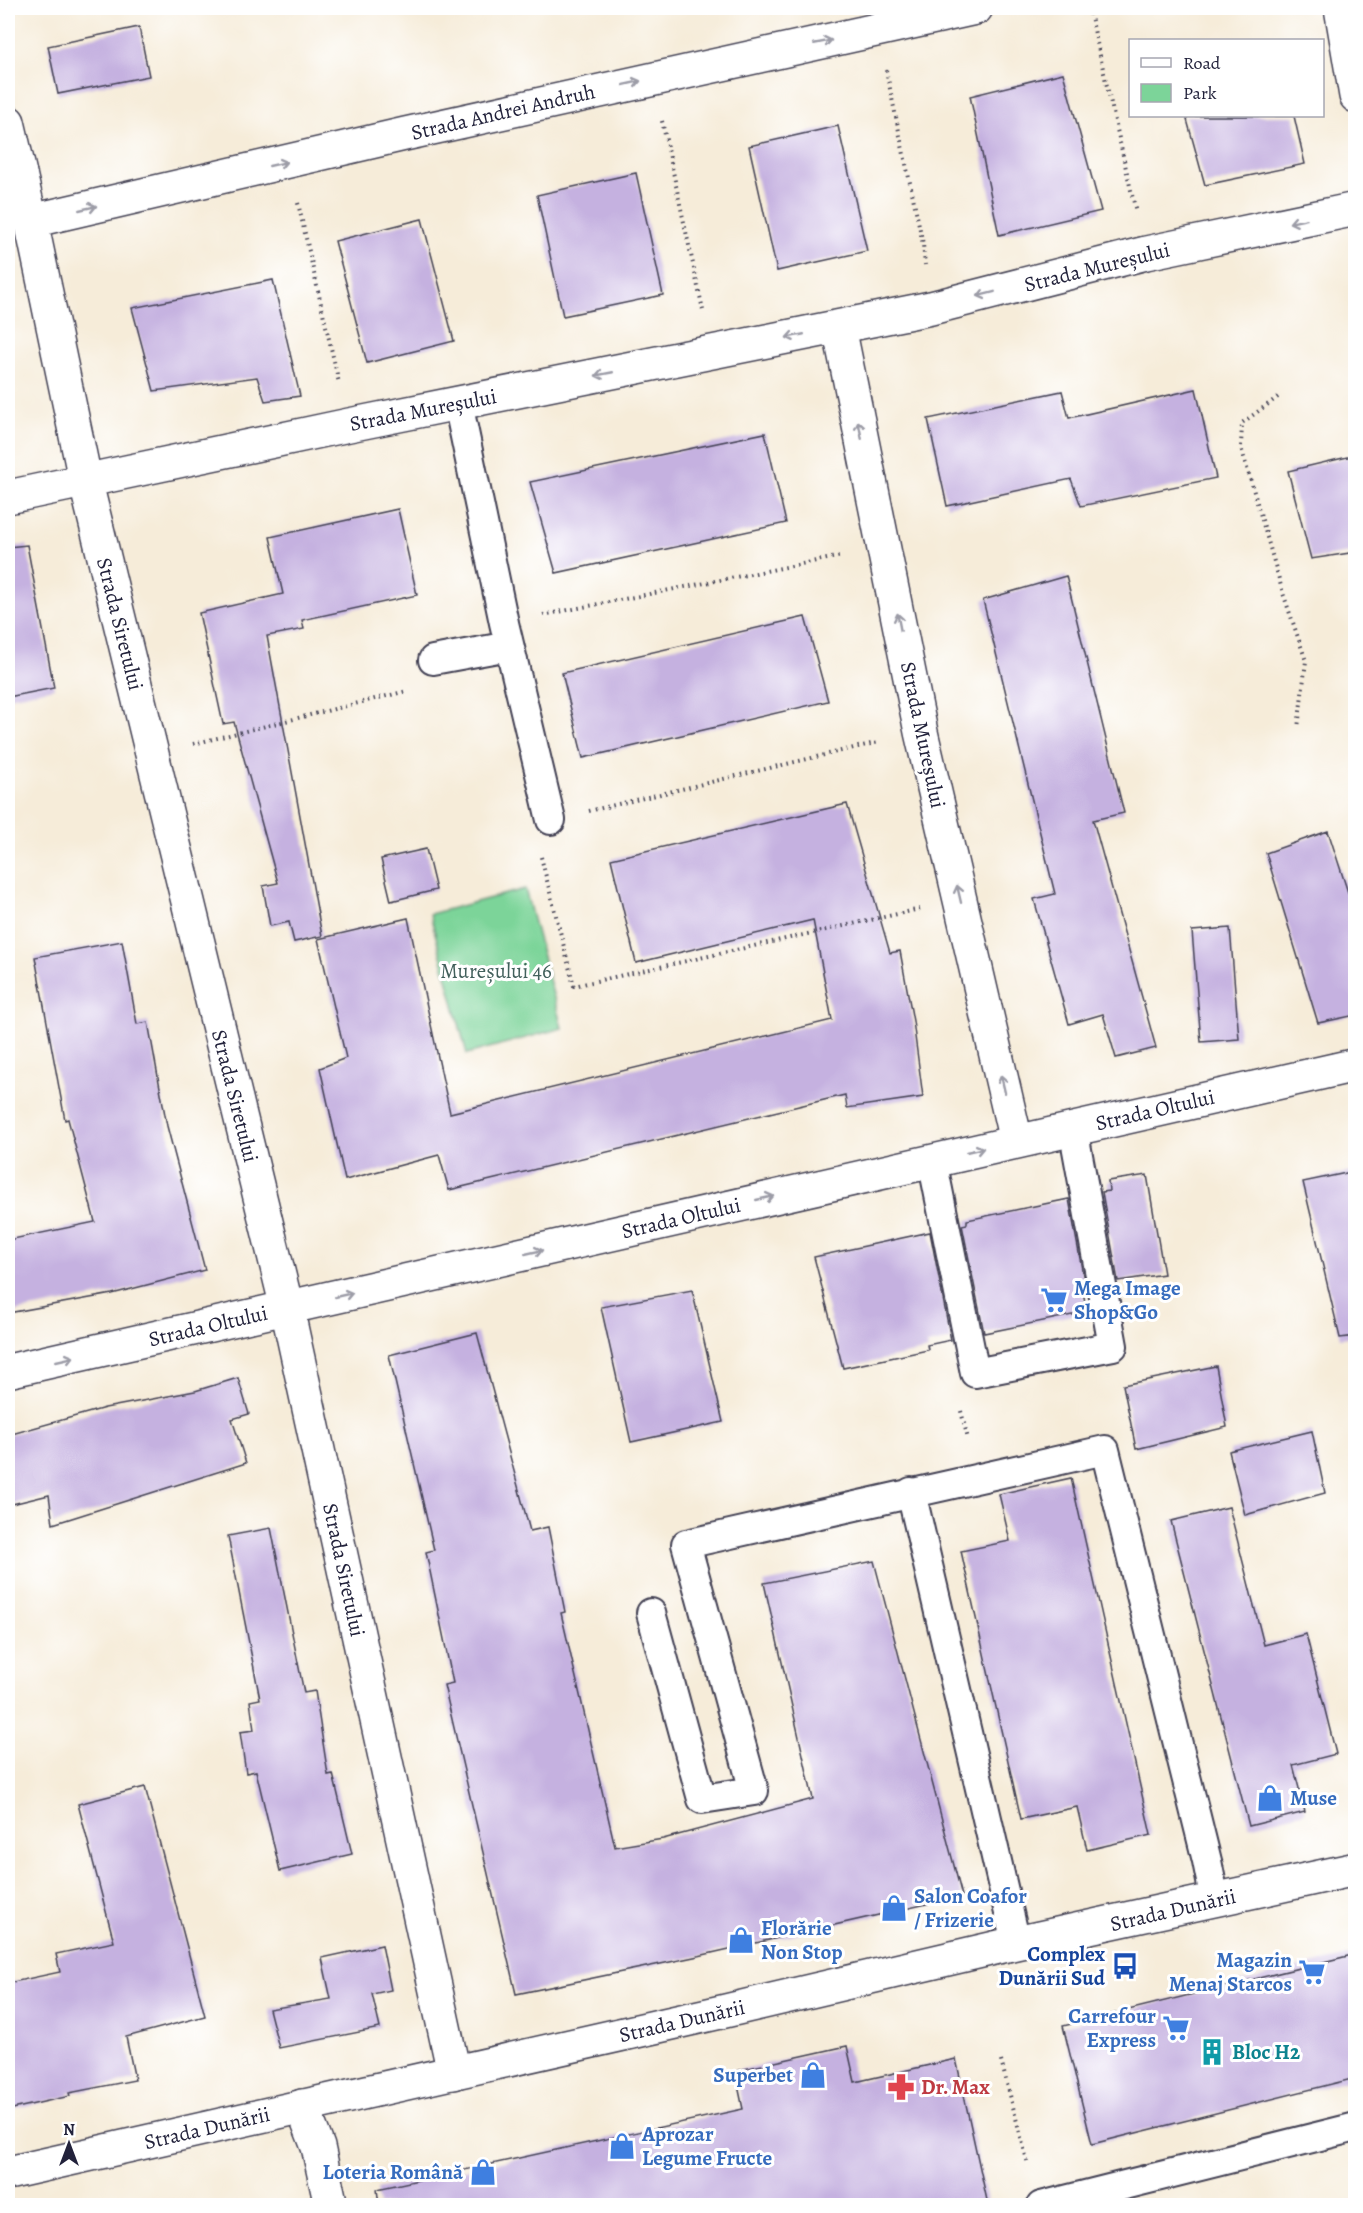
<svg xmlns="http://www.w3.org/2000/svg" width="1363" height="2213" font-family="Alegreya,serif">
  <rect width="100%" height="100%" fill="#fff"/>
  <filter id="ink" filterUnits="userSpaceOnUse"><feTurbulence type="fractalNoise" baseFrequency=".0167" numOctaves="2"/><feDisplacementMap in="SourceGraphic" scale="12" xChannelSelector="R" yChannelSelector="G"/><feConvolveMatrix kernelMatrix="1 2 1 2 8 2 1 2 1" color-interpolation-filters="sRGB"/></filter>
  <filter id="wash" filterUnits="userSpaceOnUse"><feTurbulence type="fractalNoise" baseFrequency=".008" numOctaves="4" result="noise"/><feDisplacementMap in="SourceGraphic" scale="24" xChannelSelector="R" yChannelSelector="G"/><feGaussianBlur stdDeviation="1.35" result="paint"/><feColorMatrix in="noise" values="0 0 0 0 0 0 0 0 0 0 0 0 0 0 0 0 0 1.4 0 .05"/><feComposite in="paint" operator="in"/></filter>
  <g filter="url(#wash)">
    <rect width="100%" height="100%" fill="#f6ecd9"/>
    <path fill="#7cd499" stroke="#4f7b6a" stroke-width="1.5" d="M 525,889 L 562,1028 L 467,1054 L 430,914 Z"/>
    <g id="blocks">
      <path fill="#c5b1e0" d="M 139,27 L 149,76 L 58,94 L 48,46 Z
        M 1063,73 L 1101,211 L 999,235 L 970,96 Z
        M 1186,116 L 1294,116 L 1305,164 L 1205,185 Z
        M 838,126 L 867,251 L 777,271 L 749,146 Z
        M 636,173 L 663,295 L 563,316 L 537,195 Z
        M 422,219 L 454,341 L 367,363 L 335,241 Z
        M 273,280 L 300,396 L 265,401 L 257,377 L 154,391 L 132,308 Z
        M 1196,389 L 1216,478 L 1081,506 L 1071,479 L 947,506 L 928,419 L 1062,391 L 1069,418 Z
        M 765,433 L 786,523 L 556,573 L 530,482 Z
        M 1356,455 L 1356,552 L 1311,559 L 1288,471 Z
        M 398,509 L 417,595 L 302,620 L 304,629 L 267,636 L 322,936 L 294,942 L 289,922 L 270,926 L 263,886 L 278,883 L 234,722 L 223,724 L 199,613 L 283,594 L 270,537 Z
        M 27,545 L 54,688 L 8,697 L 8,547 Z
        M 1066,576 L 1124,813 L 1093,820 L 1156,1048 L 1116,1058 L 1103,1014 L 1069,1024 L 1034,899 L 1055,894 L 983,600 Z
        M 805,617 L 828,701 L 583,758 L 562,673 Z
        M 847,804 L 890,953 L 900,951 L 913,1021 L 923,1097 L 847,1108 L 845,1095 L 449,1190 L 439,1155 L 345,1180 L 320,1068 L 346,1058 L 318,939 L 408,918 L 450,1113 L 832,1020 L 813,920 L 636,963 L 611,859 Z
        M 1328,831 L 1356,917 L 1356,1015 L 1318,1023 L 1266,853 Z
        M 426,849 L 436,890 L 391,901 L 381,859 Z
        M 1230,928 L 1239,1039 L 1201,1042 L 1192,931 Z
        M 122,941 L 137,1024 L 148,1022 L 167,1126 L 205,1270 L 112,1294 L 8,1313 L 8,1240 L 95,1222 L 68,1119 L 65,1120 L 35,957 Z
        M 1356,1171 L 1356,1336 L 1340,1338 L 1303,1182 Z
        M 1147,1175 L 1164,1274 L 1118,1281 L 1102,1192 L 1109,1191 L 1108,1181 Z
        M 1069,1199 L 1085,1286 L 1082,1287 L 1087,1312 L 984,1333 L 962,1225 L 967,1224 L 967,1220 Z
        M 930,1232 L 951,1340 L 927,1345 L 928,1350 L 843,1368 L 814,1257 Z
        M 692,1290 L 723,1422 L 631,1442 L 601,1307 Z
        M 477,1333 L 530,1531 L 548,1527 L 565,1612 L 561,1613 L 615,1847 L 663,1839 L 813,1799 L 764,1583 L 874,1561 L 962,1896 L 694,1957 L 516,1994 L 444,1685 L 453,1683 L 426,1552 L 434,1550 L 389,1355 Z
        M 1216,1366 L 1227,1427 L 1136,1449 L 1123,1385 Z
        M 238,1378 L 249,1414 L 232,1419 L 246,1463 L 53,1524 L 49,1495 L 8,1505 L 8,1435 L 105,1408 L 195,1391 Z
        M 1312,1431 L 1325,1493 L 1245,1515 L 1229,1451 Z
        M 1071,1478 L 1151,1835 L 1087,1850 L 1077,1807 L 1021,1819 L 961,1551 L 1010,1541 L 999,1494 Z
        M 1229,1507 L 1264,1645 L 1306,1634 L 1336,1754 L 1293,1765 L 1305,1812 L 1249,1826 L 1171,1521 Z
        M 271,1528 L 304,1693 L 315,1691 L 328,1775 L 333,1774 L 352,1854 L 280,1871 L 256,1771 L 246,1773 L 240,1732 L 254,1730 L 250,1701 L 260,1699 L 228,1536 Z
        M 145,1787 L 205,2016 L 126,2037 L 135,2080 L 69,2093 L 70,2096 L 8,2110 L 8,1983 L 60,1972 L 56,1954 L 114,1942 L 78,1804 Z
        M 382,1945 L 391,1990 L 372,1994 L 380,2028 L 279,2048 L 269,2009 L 331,1999 L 322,1958 Z
        M 1356,1954 L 1356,2078 L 1092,2144 L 1063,2026 Z
        M 847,2046 L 855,2082 L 956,2059 L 988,2205 L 379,2205 L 377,2189 L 743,2109 L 735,2071 Z"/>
    </g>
  </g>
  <g filter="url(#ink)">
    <use href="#blocks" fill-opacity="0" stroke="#424053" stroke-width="1.5"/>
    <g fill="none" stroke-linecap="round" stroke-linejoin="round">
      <defs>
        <path id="lane" d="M 458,403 L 504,623 L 551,820
          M 433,660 L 509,646
          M 932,1160 L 975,1373 L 1113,1346 L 1073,1128
          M 911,1492 L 1016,1943
          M 651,1613 L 702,1799 L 754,1791 L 686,1544 L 1105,1450 L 1207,1861 L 1215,1901
          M 1041,2206 L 1356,2127"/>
        <path id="street" d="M 1341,8 L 1356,96
          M 8,122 L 31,221 L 85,479 L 287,1308 L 454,2073
          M 31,221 L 405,134 L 976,8
          M 839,327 L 921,732 L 1016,1141
          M 8,497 L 349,425 L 931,308 L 1146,253 L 1356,209
          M 8,1371 L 1356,1065
          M 302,2106 L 318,2147 L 331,2206"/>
        <path id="secondary" d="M 8,2173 L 721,2012 L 1016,1943 L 1356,1869"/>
      </defs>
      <use href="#lane" stroke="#424053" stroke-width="32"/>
      <use href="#street" stroke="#424053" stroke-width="36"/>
      <use href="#secondary" stroke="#424053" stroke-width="36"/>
      <path stroke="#424053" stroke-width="4" stroke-dasharray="1.5 4.5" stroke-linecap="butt" d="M 1089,8 L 1136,212
        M 886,70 L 923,244 L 925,265
        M 662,121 L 703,310
        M 298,203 L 339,383
        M 1278,397 L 1242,423 L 1241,447 L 1283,593 L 1306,661 L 1298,728
        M 543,615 L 842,556
        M 193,744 L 407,691
        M 589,811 L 879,742
        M 541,857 L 574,986 L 920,909
        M 961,1411 L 968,1439
        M 1001,2061 L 1028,2164"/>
      <use href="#lane" stroke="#fff" stroke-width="28"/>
      <use href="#street" stroke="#fff" stroke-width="33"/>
      <use href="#secondary" stroke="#fff" stroke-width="33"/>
    </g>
    <defs><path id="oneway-shaft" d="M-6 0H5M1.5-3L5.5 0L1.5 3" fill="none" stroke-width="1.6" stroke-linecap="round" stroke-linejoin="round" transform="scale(1.5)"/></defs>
    <g stroke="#9c9ca7">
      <use href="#oneway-shaft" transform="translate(823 42) rotate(-11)"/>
      <use href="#oneway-shaft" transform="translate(632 83) rotate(-13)"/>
      <use href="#oneway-shaft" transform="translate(278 164) rotate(-13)"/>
      <use href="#oneway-shaft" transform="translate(88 208) rotate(-13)"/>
      <use href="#oneway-shaft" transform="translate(1298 221) rotate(168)"/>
      <use href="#oneway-shaft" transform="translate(986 294) rotate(166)"/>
      <use href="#oneway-shaft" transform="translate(795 336) rotate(169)"/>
      <use href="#oneway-shaft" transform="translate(604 374) rotate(169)"/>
      <use href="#oneway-shaft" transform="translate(860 430) rotate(-101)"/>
      <use href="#oneway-shaft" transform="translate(899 622) rotate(-101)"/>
      <use href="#oneway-shaft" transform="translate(959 894) rotate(-103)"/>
      <use href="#oneway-shaft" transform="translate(1003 1084) rotate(-103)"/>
      <use href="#oneway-shaft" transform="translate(975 1150) rotate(-13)"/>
      <use href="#oneway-shaft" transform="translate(765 1198) rotate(-13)"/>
      <use href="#oneway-shaft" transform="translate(534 1252) rotate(-13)"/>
      <use href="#oneway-shaft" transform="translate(344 1295) rotate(-13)"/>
      <use href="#oneway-shaft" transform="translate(65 1359) rotate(-13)"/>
    </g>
  </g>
  <defs>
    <symbol id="supermarket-bare" viewBox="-9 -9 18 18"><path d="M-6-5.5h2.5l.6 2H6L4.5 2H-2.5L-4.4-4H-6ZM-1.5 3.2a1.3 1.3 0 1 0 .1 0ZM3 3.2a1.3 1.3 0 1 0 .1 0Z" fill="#3f7fe0" stroke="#fff" stroke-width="2.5" paint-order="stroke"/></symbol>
    <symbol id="shop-bare" viewBox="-9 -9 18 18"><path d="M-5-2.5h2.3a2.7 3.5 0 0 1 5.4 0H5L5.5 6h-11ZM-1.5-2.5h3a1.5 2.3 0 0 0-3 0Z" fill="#3f7fe0" stroke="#fff" stroke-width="2.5" paint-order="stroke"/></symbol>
    <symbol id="bus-bare" viewBox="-9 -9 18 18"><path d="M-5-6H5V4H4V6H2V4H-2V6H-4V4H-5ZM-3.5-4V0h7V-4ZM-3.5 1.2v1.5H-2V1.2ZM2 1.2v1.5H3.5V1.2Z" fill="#1a4fb4" stroke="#fff" stroke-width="2.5" paint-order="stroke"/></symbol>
    <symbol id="building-bare" viewBox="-9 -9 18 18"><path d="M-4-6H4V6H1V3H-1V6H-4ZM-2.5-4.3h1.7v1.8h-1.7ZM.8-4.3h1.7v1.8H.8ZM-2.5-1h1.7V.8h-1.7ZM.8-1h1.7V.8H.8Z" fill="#0f9aa8" stroke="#fff" stroke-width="2.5" paint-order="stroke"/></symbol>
    <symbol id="pharmacy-bare" viewBox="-9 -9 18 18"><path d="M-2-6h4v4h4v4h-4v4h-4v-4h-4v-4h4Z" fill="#e0444e" stroke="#fff" stroke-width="2.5" paint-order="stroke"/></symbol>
  </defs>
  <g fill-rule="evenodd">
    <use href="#supermarket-bare" x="1035" y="1281" width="38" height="38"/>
    <use href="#shop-bare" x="1251" y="1779" width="38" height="38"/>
    <use href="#shop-bare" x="875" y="1889" width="38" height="38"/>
    <use href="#shop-bare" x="722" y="1921" width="38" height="38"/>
    <use href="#bus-bare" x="1106" y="1947" width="38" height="38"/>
    <use href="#supermarket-bare" x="1293" y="1953" width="38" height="38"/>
    <use href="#supermarket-bare" x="1157" y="2009" width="38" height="38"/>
    <use href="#building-bare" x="1193" y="2033" width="38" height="38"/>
    <use href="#shop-bare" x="794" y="2056" width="38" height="38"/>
    <use href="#pharmacy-bare" x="882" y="2068" width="38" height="38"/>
    <use href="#shop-bare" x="603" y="2127" width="38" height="38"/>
    <use href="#shop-bare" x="464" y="2153" width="38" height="38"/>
  </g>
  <g text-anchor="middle" stroke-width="6" stroke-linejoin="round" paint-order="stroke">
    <g font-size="21" fill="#22223b" stroke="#fff">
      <text transform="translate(503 112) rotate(-13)" y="7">Strada Andrei Andruh</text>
      <text transform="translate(1097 267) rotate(-14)" y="7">Strada Mureșului</text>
      <text transform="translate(423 410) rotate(-11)" y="7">Strada Mureșului</text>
      <text transform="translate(120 624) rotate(76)" y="7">Strada Siretului</text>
      <text transform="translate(923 735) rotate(78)" y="7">Strada Mureșului</text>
      <text transform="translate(235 1096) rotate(76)" y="7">Strada Siretului</text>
      <text transform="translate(1155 1110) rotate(-13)" y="7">Strada Oltului</text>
      <text transform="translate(681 1218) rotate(-13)" y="7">Strada Oltului</text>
      <text transform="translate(208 1326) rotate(-13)" y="7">Strada Oltului</text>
      <text transform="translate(344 1570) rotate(78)" y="7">Strada Siretului</text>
      <text transform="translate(1173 1910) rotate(-13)" y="7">Strada Dunării</text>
      <text transform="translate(682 2021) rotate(-13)" y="7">Strada Dunării</text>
      <text transform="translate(207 2128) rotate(-13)" y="7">Strada Dunării</text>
    </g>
    <g font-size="21" fill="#42605c" stroke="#fff">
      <text x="496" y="978">Mureșului 46</text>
    </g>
    <g font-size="21" font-weight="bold" fill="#366cbe" stroke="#fff" text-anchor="start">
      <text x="1074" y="1295">Mega Image<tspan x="1074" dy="24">Shop&amp;Go</tspan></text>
      <text x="1290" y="1805">Muse</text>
      <text x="914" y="1903">Salon Coafor<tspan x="914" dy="24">/ Frizerie</tspan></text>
      <text x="761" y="1935">Florărie<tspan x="761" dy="24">Non Stop</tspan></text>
      <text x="1292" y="1967" text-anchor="end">Magazin<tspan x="1292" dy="24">Menaj Starcos</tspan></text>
      <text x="1156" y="2023" text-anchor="end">Carrefour<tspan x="1156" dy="24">Express</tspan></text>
      <text x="793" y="2082" text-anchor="end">Superbet</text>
      <text x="642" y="2141">Aprozar<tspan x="642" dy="24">Legume Fructe</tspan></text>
      <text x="463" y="2179" text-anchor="end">Loteria Română</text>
    </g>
    <g font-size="21" font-weight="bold" fill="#164399" stroke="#fff" text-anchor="end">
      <text x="1105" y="1961">Complex<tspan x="1105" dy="24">Dunării Sud</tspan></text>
    </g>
    <g font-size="21" font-weight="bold" fill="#0d838f" stroke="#fff" text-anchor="start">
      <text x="1232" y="2059">Bloc H2</text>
    </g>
    <g font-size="21" font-weight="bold" fill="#be3a42" stroke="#fff" text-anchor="start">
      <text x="921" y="2094">Dr. Max</text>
    </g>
  </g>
  <rect width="1363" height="2213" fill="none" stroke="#fff" stroke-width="30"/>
  <rect x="1129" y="39" width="195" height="78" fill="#ffffff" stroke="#a7a7b1" stroke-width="1.5"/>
  <rect x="1141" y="58" width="30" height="9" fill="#ffffff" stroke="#a7a7b1" stroke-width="1.5"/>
  <text x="1183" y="69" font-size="18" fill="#22223b">Road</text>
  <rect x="1141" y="84" width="30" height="18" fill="#7cd499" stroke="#a7a7b1" stroke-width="1.5"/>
  <text x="1183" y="99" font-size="18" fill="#22223b">Park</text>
  <g transform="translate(69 2144)" stroke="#ffffff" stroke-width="4.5" paint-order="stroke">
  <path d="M0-4.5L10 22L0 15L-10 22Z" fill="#22223b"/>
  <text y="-9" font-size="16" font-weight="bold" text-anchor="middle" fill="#22223b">N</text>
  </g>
</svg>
